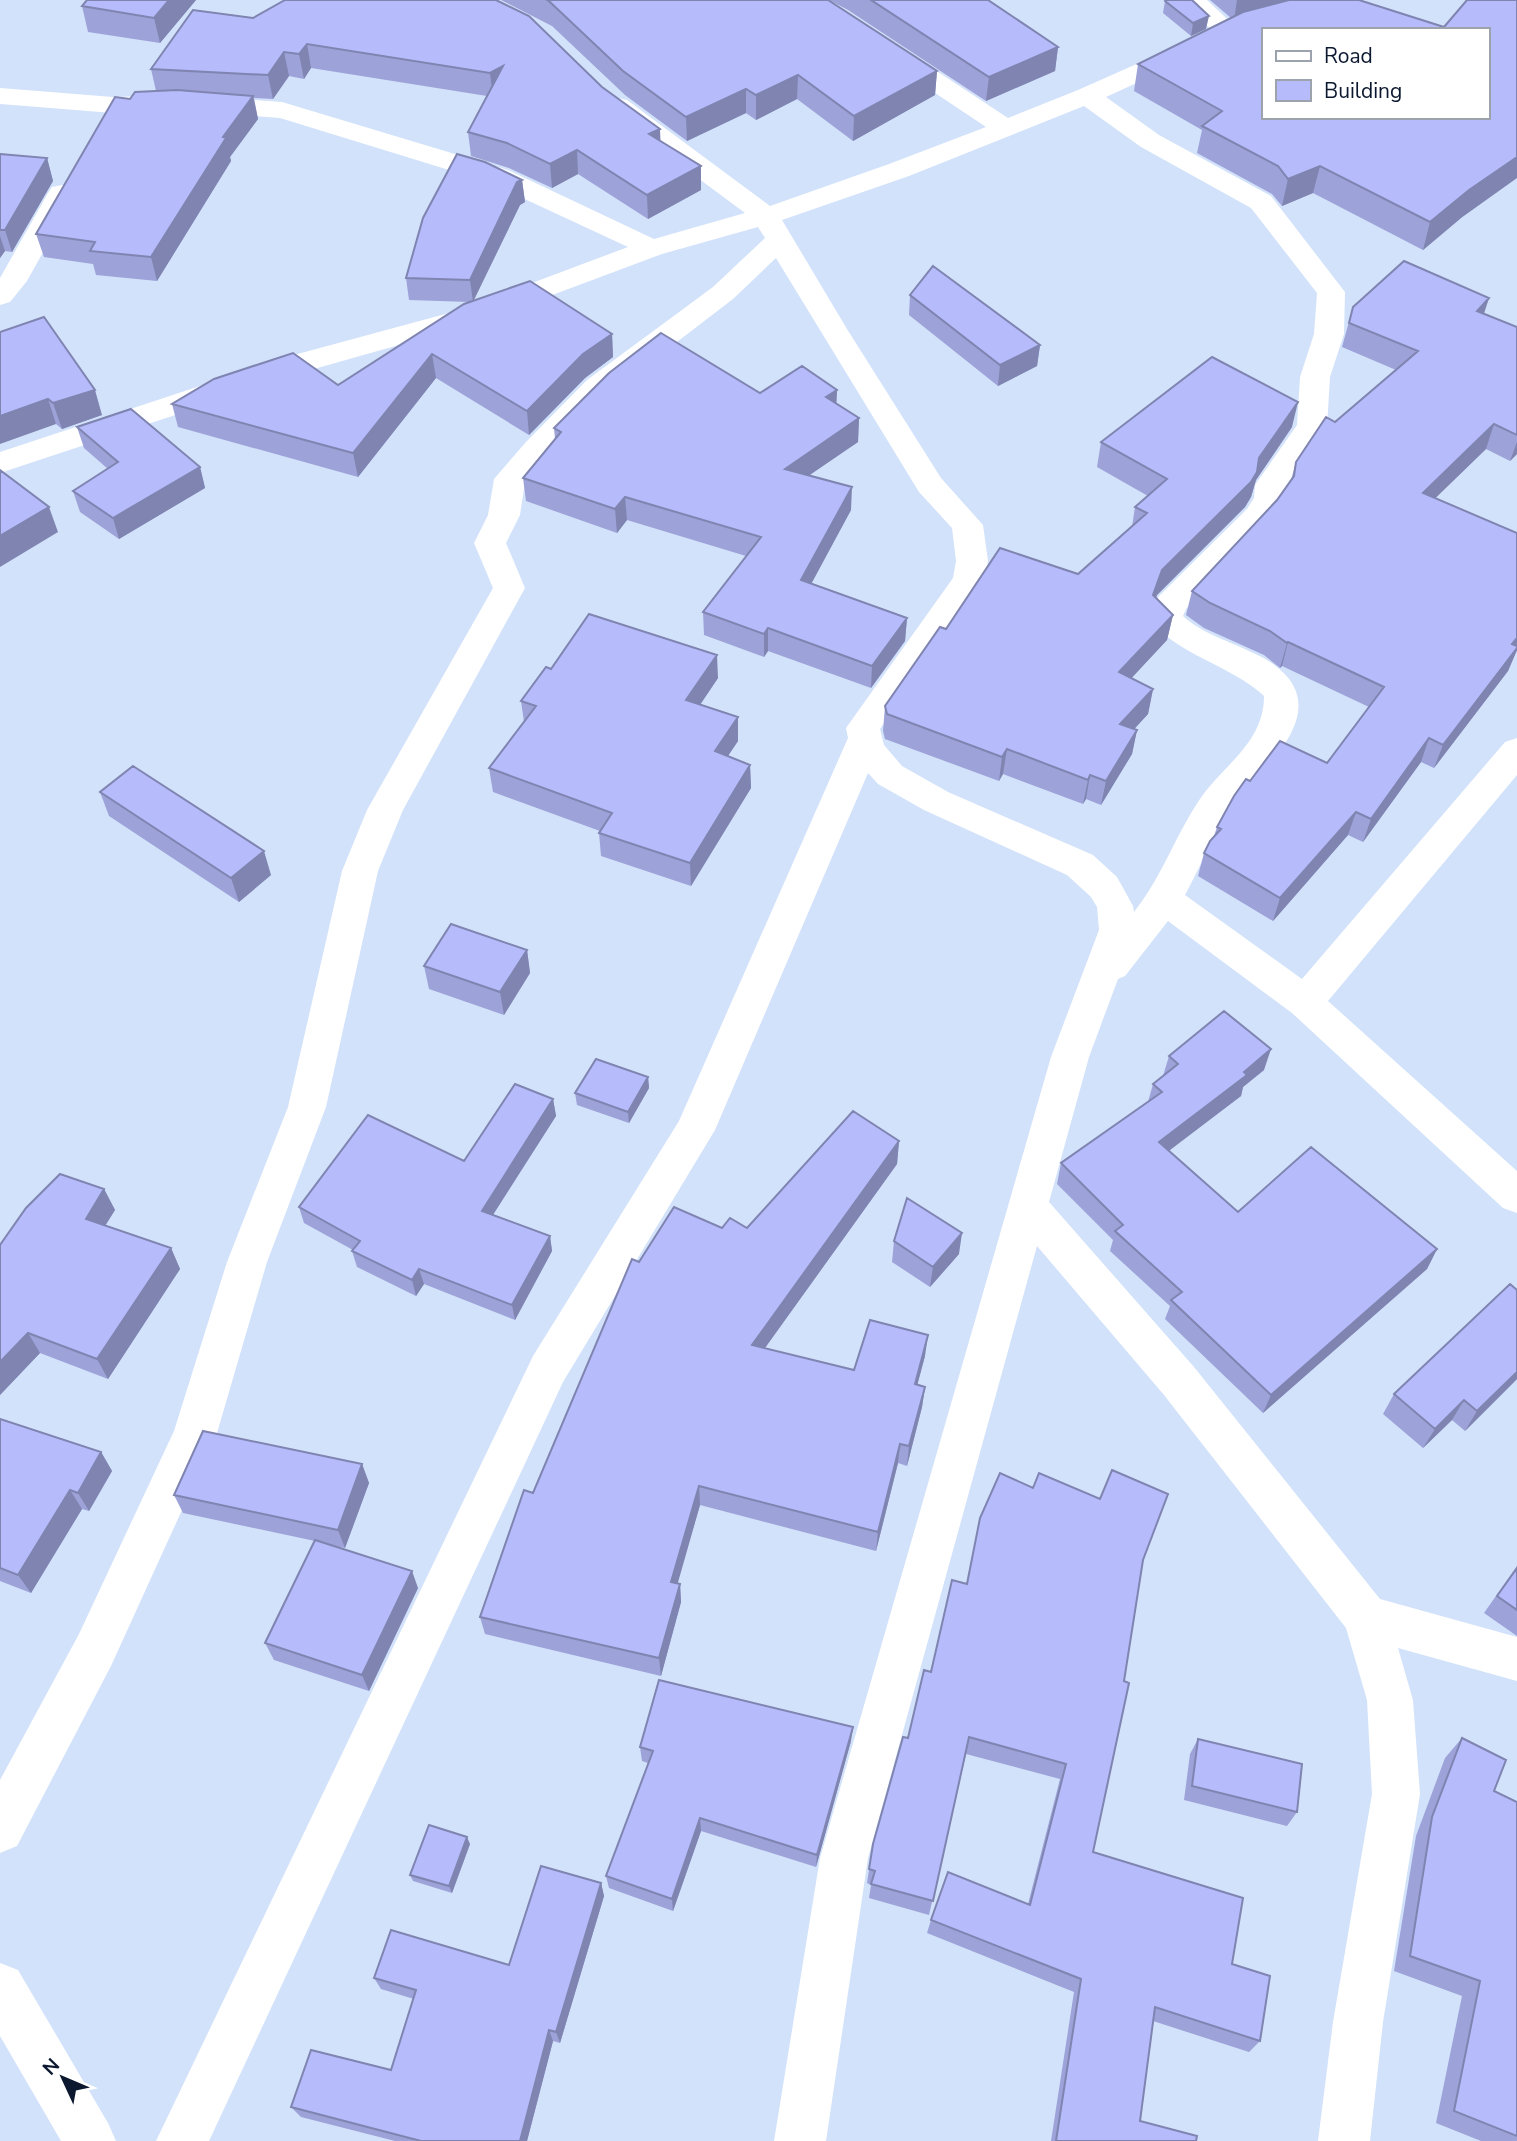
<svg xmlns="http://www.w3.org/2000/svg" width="1517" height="2141" font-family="'Nunito Sans',sans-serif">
  <rect width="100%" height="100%" fill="#d2e2fb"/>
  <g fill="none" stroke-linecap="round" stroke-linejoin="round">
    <path fill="#fff" fill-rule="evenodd" d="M 793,0 L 824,0 L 847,12 L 1008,118 L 1078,90 L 1175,47 L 1184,44 L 1193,47 L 1197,52 L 1193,57 L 1106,97 L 1159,135 L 1271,196 L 1345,292 L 1344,334 L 1330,377 L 1327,426 L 1287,486 L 1286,499 L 1269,523 L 1186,609 L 1183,616 C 1205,637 1247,646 1273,664 C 1342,713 1252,776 1225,818 C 1210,843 1199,869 1185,895 L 1302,979 L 1505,742 L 1517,738 L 1517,775 L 1328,1001 L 1517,1171 L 1517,1213 L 1503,1208 L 1292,1013 L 1168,921 L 1125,976 L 1118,979 L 1089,1057 L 1049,1202 L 1194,1367 L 1380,1599 L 1517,1637 L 1517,1681 L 1398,1648 L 1413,1700 L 1420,1794 L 1383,2022 L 1370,2141 L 1318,2141 L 1333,2022 L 1372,1794 L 1367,1700 L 1346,1628 L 1164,1395 L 1037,1246 L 868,1858 L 826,2141 L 774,2141 L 820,1858 L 1051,1057 L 1099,930 L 1097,907 L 1091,897 L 1067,875 L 924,810 L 878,784 L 868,773 L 715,1130 L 563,1382 L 209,2141 L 156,2141 L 533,1356 L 679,1121 L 848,738 L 846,728 L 953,578 L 956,561 L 952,528 L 919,492 L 776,258 L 733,299 L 609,394 L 548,456 L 525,482 L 520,515 L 506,543 L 525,588 L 403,810 L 378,871 L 326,1107 L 267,1262 L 217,1433 L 111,1666 L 17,1846 L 0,1853 L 0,1780 L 79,1634 L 174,1431 L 227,1262 L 288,1107 L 342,871 L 367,810 L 493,588 L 474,543 L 488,515 L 494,479 L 526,442 L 587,380 L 713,287 L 765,238 L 758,227 L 662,254 L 480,322 L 314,369 L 0,473 L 0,452 L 294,355 L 460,310 L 628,247 L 488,182 L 280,118 L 183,111 L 113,113 L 0,104 L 0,88 L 113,97 L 183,95 L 282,102 L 508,170 L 654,239 L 745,213 L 609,112 L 605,106 L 609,100 L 618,98 L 627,100 L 770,206 L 889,164 L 986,127 L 829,22 L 796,5 ZM 1084,106 L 1141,147 L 1251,208 L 1317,293 L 1314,334 L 1300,377 L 1297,425 L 1255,485 L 1254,498 L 1247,509 L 1159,596 L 1150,618 C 1170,652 1233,666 1264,696 C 1264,743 1224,764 1200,799 C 1175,836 1162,877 1134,912 L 1133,906 L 1117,877 L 1093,855 L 948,792 L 902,766 L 884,745 L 880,729 L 985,580 L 988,561 L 983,525 L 941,478 L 847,329 L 782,220 L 909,176 Z
      M 1180,0 L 1207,0 L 1241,32 L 1237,37 L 1228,40 L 1219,37 Z
      M 62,185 L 72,187 L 76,193 L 27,281 L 10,302 L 0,305 L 0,278 L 48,193 L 52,187 Z
      M 0,1963 L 18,1970 L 108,2123 L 116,2141 L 61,2141 L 0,2036 Z"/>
  </g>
  <path fill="#9da2d8" d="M 87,0 L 196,0 L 160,43 L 88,32 L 82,6 Z
    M 501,0 L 828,0 L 937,71 L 935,95 L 853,141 L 797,99 L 756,120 L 746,113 L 687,141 L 625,95 L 552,26 Z
    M 829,0 L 988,0 L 1058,47 L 1055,71 L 986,101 L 848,10 Z
    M 1210,0 L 1288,0 L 1461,218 L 1423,250 L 1313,193 L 1282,206 L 1272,194 L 1197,153 L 1202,130 L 1134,91 L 1138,64 L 1231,18 Z
    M 1165,1 L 1206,29 L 1191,36 L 1163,13 Z
    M 253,18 L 602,87 L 660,141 L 701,190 L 648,219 L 578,174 L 552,188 L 509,168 L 471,156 L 468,132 L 487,96 L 311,68 L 304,79 L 289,76 L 273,99 L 254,98 L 258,119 L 230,157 L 231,161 L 157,281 L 96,275 L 93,264 L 44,257 L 36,234 L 130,99 L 156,91 L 151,69 Z
    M 0,154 L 47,158 L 53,181 L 12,252 L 5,251 L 0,258 Z
    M 522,180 L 525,202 L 520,205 L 473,301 L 612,334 L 613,357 L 585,378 L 529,435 L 436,378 L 358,477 L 178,427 L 172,404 L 338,385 L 470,302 L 409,300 L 406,278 Z
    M 910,295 L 1040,345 L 1037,366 L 998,386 L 909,315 Z
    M 1353,307 L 1484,314 L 1517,327 L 1517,454 L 1510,461 L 1486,449 L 1435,498 L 1517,533 L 1517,650 L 1508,671 L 1434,768 L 1421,762 L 1363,842 L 1348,835 L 1273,921 L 1198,876 L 1204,853 L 1214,836 L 1217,827 L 1250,781 L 1327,763 L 1369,707 L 1282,666 L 1280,668 L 1264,655 L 1204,628 L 1186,615 L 1192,591 L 1277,500 L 1291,480 L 1296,462 L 1335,422 L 1396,370 L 1342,347 Z
    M 0,332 L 102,415 L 62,429 L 56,424 Z
    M 837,390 L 836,404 L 859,418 L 858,442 L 809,475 L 851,510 L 811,583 L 907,618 L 905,641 L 871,688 L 768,651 L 764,657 L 704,635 L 703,612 L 746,556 L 627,520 L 617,533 L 526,501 L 523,478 L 555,439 L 554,428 L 760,393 Z
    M 77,427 L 200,467 L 205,488 L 119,539 L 80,512 L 73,491 L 108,469 L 84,448 Z
    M 1292,427 L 1256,480 L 1251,497 L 1245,507 L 1157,595 L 1156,597 L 1173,615 L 1167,640 L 1131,678 L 1153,689 L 1148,714 L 1134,729 L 1137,730 L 1132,754 L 1101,805 L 1086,799 L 1083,804 L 1003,774 L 999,781 L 885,739 L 883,731 L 885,706 L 946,629 L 1078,574 L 1132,527 L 1135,507 L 1148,496 L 1097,467 L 1101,442 Z
    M 551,669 L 718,678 L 700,705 L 738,717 L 738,741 L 728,756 L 750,765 L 751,788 L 691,886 L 601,856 L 599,833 L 600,831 L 493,792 L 489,768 L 524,722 L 521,701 Z
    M 100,792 L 271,875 L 239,902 L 109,816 Z
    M 527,950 L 530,973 L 504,1015 L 429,989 L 424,966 Z
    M 1169,1056 L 1264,1070 L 1243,1087 L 1241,1096 L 1168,1151 L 1238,1212 L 1437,1249 L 1427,1269 L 1263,1413 L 1165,1319 L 1170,1306 L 1110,1251 L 1113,1240 L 1057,1184 L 1061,1163 L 1148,1102 L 1153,1084 L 1163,1076 Z
    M 648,1077 L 649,1088 L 629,1123 L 577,1105 L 575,1093 Z
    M 553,1099 L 556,1116 L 493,1215 L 550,1236 L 552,1251 L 515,1320 L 424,1284 L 416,1296 L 357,1267 L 352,1251 L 353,1250 L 304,1223 L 299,1207 L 464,1161 Z
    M 899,1141 L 897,1164 L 765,1348 L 854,1370 L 925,1356 L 917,1385 L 925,1387 L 922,1407 L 907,1466 L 898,1463 L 876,1551 L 700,1505 L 677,1583 L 680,1584 L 681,1602 L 661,1676 L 485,1634 L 480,1617 L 533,1493 L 639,1262 L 722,1228 L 747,1228 Z
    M 104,1189 L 115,1210 L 105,1226 L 171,1248 L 180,1269 L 108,1379 L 40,1353 L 0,1395 L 0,1245 Z
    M 894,1241 L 959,1254 L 930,1287 L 892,1262 Z
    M 1517,1379 L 1465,1431 L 1452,1420 L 1423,1448 L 1383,1414 L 1394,1394 Z
    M 0,1419 L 101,1452 L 112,1471 L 89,1511 L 82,1509 L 31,1593 L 0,1581 Z
    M 362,1464 L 369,1483 L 345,1548 L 329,1545 L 418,1588 L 369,1691 L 274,1660 L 265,1643 L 315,1541 L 183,1513 L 174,1495 Z
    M 1143,1560 L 1093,1852 L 1232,1964 L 1260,2041 L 1249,2052 L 1153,2021 L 1140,2121 L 1196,2141 L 1051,2141 L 1074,1992 L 927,1933 L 931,1920 L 1028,1904 L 1060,1779 L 966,1754 L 929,1915 L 869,1898 L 871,1885 L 867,1883 L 873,1844 L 908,1738 L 931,1672 Z
    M 1517,1566 L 1517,1636 L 1484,1613 Z
    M 1462,1738 L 1494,1791 L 1517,1802 L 1517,2141 L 1481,2141 L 1436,2123 L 1462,1996 L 1394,1971 L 1416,1836 L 1445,1758 Z
    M 1198,1739 L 1297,1812 L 1287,1826 L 1184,1800 L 1190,1754 Z
    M 851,1741 L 816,1867 L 701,1831 L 673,1911 L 609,1888 L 606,1876 L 648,1763 L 642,1761 L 640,1747 Z
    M 470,1844 L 452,1893 L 413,1881 L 410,1875 Z
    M 601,1883 L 604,1896 L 560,2043 L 553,2041 L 527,2141 L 395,2141 L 301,2117 L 291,2107 L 391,2070 L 414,1999 L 381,1989 L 374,1978 L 509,1965 Z"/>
  <path fill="#7f84b0" d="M 169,0 L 196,0 L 160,43 L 154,18 Z
    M 1237,0 L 1288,0 L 1234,20 Z
    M 1209,16 L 1206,29 L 1191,36 L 1193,23 Z
    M 307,44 L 311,68 L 304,79 L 299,54 Z
    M 1058,47 L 1055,71 L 986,101 L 989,77 Z
    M 284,52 L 289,76 L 273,99 L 268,75 Z
    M 503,66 L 493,97 L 490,73 Z
    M 937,71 L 935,95 L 853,141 L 854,116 Z
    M 798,75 L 797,99 L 756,120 L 756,95 Z
    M 746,89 L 746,113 L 687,141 L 686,117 Z
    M 253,96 L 258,119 L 230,157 L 231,161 L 157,281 L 151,257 L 223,137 Z
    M 660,129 L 661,154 L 649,134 Z
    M 577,150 L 578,174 L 552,188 L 550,164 Z
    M 1517,157 L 1517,178 L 1461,218 L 1423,250 L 1430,222 L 1469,190 Z
    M 47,158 L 53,181 L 12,252 L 5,230 Z
    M 701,166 L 701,190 L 648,219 L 647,195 Z
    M 1320,166 L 1313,193 L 1282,206 L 1288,179 Z
    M 522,180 L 525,202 L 520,205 L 473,302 L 470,280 L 517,182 Z
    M 0,236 L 5,251 L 0,258 Z
    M 1489,298 L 1481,323 L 1477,311 Z
    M 612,334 L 613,357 L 585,378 L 529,435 L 527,411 L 583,354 Z
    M 1040,345 L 1037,366 L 998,386 L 1000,365 Z
    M 432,354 L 436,378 L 358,477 L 353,453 Z
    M 95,390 L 102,415 L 62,429 L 53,403 Z
    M 837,390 L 836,413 L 826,397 Z
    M 48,399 L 56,424 L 0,444 L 0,416 Z
    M 1298,402 L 1292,427 L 1256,480 L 1251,497 L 1245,507 L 1157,595 L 1148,620 L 1153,595 L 1162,570 L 1259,458 Z
    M 859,418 L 858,442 L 785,492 L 785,469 Z
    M 1494,424 L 1486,449 L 1415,518 L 1423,493 Z
    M 1517,442 L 1517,454 L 1510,461 Z
    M 200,467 L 205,488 L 119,539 L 113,518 Z
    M 852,487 L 851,510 L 801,603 L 801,580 Z
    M 625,497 L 627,520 L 617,533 L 615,509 Z
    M 49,507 L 58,532 L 0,567 L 0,536 Z
    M 1173,615 L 1167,640 L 1114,697 L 1119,672 Z
    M 907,618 L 905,641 L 871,688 L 872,666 Z
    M 768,628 L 768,651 L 764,657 L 764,634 Z
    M 1517,638 L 1517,650 L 1508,671 L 1434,768 L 1443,745 Z
    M 1288,642 L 1282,666 L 1280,668 L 1287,643 Z
    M 717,655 L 718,678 L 687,724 L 686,700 Z
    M 1153,689 L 1148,714 L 1116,749 L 1120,724 Z
    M 738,717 L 738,741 L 715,775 L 715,751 Z
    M 1137,730 L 1132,754 L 1101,805 L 1106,781 Z
    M 1429,738 L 1421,762 L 1363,842 L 1371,819 Z
    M 1007,749 L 1003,774 L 999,781 L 1002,757 Z
    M 750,765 L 751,788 L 691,886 L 690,863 Z
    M 1090,775 L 1086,799 L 1083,804 L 1088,780 Z
    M 1356,812 L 1348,835 L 1273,921 L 1280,898 Z
    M 264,851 L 271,875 L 239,902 L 231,878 Z
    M 527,950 L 530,973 L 504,1015 L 500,992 Z
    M 1271,1049 L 1264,1070 L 1243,1087 L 1241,1096 L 1153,1163 L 1159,1142 Z
    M 648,1077 L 649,1088 L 629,1123 L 628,1112 Z
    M 553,1099 L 556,1116 L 485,1227 L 482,1211 Z
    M 899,1141 L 897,1164 L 752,1366 L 752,1345 Z
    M 104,1189 L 115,1210 L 96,1240 L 86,1219 Z
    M 962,1233 L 959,1254 L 930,1287 L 933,1267 Z
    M 550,1236 L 552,1251 L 515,1320 L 512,1305 Z
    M 171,1248 L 180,1269 L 108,1379 L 97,1359 Z
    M 1437,1249 L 1427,1269 L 1263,1413 L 1271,1395 Z
    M 419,1269 L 424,1284 L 416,1296 L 412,1280 Z
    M 28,1333 L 40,1353 L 0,1395 L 0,1362 Z
    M 928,1335 L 925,1356 L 912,1405 L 915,1384 Z
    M 1517,1372 L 1517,1379 L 1465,1431 L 1477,1411 Z
    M 925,1387 L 922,1407 L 907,1466 L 909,1446 Z
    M 1464,1400 L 1452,1420 L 1423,1448 L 1435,1429 Z
    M 900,1444 L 898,1463 L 876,1551 L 878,1532 Z
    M 101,1452 L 112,1471 L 89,1511 L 78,1493 Z
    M 362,1464 L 369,1483 L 345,1548 L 338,1530 Z
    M 699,1486 L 700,1505 L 673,1600 L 671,1582 Z
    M 70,1490 L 82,1509 L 31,1593 L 18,1575 Z
    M 412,1571 L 418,1588 L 369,1691 L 362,1675 Z
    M 680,1584 L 681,1602 L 661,1676 L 659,1658 Z
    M 853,1727 L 851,1741 L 816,1867 L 817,1855 Z
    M 700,1818 L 701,1831 L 673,1911 L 672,1899 Z
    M 467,1837 L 470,1844 L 452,1893 L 449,1886 Z
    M 601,1883 L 604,1896 L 560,2043 L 556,2032 Z
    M 549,2030 L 553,2041 L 527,2141 L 520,2141 Z"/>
  <path fill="#b6bcfb" stroke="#7f84b0" stroke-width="2" fill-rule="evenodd" d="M 87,0 L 169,0 L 154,18 L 82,6 Z
    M 285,0 L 496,0 L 529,16 L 602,87 L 660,129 L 649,134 L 701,166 L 647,195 L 577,150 L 550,164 L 507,143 L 468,132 L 503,66 L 490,73 L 307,44 L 299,54 L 284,52 L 268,75 L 151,69 L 193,10 L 253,18 Z
    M 547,0 L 828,0 L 937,71 L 854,116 L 798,75 L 756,95 L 746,89 L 686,117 L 623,71 L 550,2 Z
    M 871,0 L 988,0 L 1058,47 L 989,77 Z
    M 1166,0 L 1192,0 L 1209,16 L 1193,23 L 1165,1 Z
    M 1289,0 L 1359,0 L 1444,27 L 1467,0 L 1517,0 L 1517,157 L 1469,190 L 1430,222 L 1320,166 L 1288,179 L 1278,166 L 1202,126 L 1222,111 L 1138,64 L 1243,12 ZM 1263,30 L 1487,30 L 1487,117 L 1263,117 Z
    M 177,90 L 253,96 L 223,137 L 226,138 L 151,257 L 90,251 L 95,242 L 36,234 L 115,97 L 130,99 L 135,92 Z
    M 0,154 L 47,158 L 5,230 L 0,230 Z
    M 457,154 L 485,162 L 522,180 L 517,182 L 470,280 L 406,278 L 423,218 Z
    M 1404,261 L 1489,298 L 1477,311 L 1517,327 L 1517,435 L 1494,424 L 1423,493 L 1517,533 L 1517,638 L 1512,644 L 1517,646 L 1517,648 L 1443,745 L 1429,738 L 1371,819 L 1356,812 L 1280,898 L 1204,853 L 1210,841 L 1221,829 L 1217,827 L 1234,796 L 1246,779 L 1250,781 L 1280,741 L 1327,763 L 1384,687 L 1288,642 L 1287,643 L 1270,631 L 1210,603 L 1192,591 L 1277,500 L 1294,476 L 1296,462 L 1326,417 L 1335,422 L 1418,351 L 1349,323 L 1353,307 Z
    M 933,266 L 1040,345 L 1000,365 L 910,295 Z
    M 530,281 L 612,334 L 583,354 L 527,411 L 432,354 L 353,453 L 172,404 L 214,379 L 293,353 L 338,385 L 464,304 Z
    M 44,317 L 95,390 L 53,403 L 48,399 L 0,416 L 0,332 Z
    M 661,333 L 760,393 L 802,366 L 837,390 L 826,397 L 859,418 L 785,469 L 852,487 L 801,580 L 907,618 L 872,666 L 768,628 L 764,634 L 703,612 L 761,537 L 625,497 L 615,509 L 523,478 L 561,432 L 554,428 L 609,373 Z
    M 1212,357 L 1298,402 L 1259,458 L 1257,472 L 1251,482 L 1162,570 L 1153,595 L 1173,615 L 1119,672 L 1153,689 L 1120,724 L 1137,730 L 1106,781 L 1090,775 L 1088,780 L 1007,749 L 1002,757 L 887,714 L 885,706 L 940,627 L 946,629 L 1000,548 L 1078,574 L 1147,513 L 1135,507 L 1167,479 L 1101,442 Z
    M 131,409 L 200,467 L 113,518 L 73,491 L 118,462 L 77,427 Z
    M 0,470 L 49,507 L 0,536 Z
    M 589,614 L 717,655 L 686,700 L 738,717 L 715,751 L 750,765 L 690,863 L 599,833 L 612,813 L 489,768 L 536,706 L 521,701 L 546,667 L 551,669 Z
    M 133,766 L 264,851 L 231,878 L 100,792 Z
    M 451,924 L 527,950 L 500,992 L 424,966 Z
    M 1224,1011 L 1271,1049 L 1244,1072 L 1247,1075 L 1159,1142 L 1238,1212 L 1311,1147 L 1437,1249 L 1271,1395 L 1171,1300 L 1182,1292 L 1115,1231 L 1123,1225 L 1061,1163 L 1162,1092 L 1153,1084 L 1178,1064 L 1169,1056 Z
    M 596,1059 L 648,1077 L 628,1112 L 575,1093 Z
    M 515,1084 L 553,1099 L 482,1211 L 550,1236 L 512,1305 L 419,1269 L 412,1280 L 352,1251 L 360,1241 L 299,1207 L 368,1115 L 464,1161 Z
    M 853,1111 L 899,1141 L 752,1345 L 854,1370 L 870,1320 L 928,1335 L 915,1384 L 925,1387 L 909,1446 L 900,1444 L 878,1532 L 699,1486 L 671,1582 L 680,1584 L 659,1658 L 480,1617 L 524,1490 L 533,1493 L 632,1259 L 639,1262 L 674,1207 L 722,1228 L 730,1218 L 747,1228 Z
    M 60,1174 L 104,1189 L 86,1219 L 171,1248 L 97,1359 L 28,1333 L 0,1362 L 0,1245 L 26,1208 Z
    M 907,1198 L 962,1233 L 933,1267 L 894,1241 Z
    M 1510,1284 L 1517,1290 L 1517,1372 L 1477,1411 L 1464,1400 L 1435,1429 L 1394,1394 Z
    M 0,1419 L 101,1452 L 78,1493 L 70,1490 L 18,1575 L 0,1568 Z
    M 203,1431 L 362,1464 L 338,1530 L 174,1495 Z
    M 1112,1470 L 1168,1494 L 1143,1560 L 1124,1681 L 1129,1683 L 1093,1852 L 1243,1898 L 1232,1964 L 1270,1976 L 1260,2041 L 1155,2007 L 1140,2121 L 1197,2136 L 1196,2141 L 1056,2141 L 1081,1979 L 931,1920 L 948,1872 L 1030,1905 L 1066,1764 L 969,1737 L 933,1901 L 871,1884 L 875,1871 L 869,1869 L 873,1844 L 903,1737 L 908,1738 L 924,1670 L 931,1672 L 952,1580 L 967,1584 L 980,1518 L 1000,1473 L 1033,1488 L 1039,1473 L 1100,1499 Z
    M 315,1540 L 412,1571 L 362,1675 L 265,1643 Z
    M 1517,1568 L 1517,1610 L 1497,1596 Z
    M 659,1680 L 853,1727 L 817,1855 L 700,1818 L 672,1899 L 606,1876 L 653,1751 L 640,1747 Z
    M 1462,1738 L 1506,1760 L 1494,1791 L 1517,1802 L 1517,2136 L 1454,2111 L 1480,1981 L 1410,1956 L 1432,1817 Z
    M 1198,1739 L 1302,1764 L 1297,1812 L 1192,1786 Z
    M 429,1825 L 467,1837 L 449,1886 L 410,1875 Z
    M 541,1866 L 601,1883 L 556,2032 L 549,2030 L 520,2141 L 421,2141 L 291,2107 L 311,2050 L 391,2070 L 416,1990 L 374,1978 L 391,1930 L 509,1965 Z"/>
  <rect x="1262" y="28" width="228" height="91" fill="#ffffff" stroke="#9da3ac" stroke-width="2"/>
  <rect x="1276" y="51" width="35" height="10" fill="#ffffff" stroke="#9da3ac" stroke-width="2"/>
  <text x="1324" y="63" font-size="21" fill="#0b182f">Road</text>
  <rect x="1276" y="80" width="35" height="21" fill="#b6bcfb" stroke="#9da3ac" stroke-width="2"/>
  <text x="1324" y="98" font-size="21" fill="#0b182f">Building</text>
  <g transform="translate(63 2078) rotate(314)" stroke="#ffffff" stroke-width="5" paint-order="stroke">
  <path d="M0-5L12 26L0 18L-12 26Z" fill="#0b182f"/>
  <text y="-10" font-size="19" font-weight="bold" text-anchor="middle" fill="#0b182f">N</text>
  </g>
</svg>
